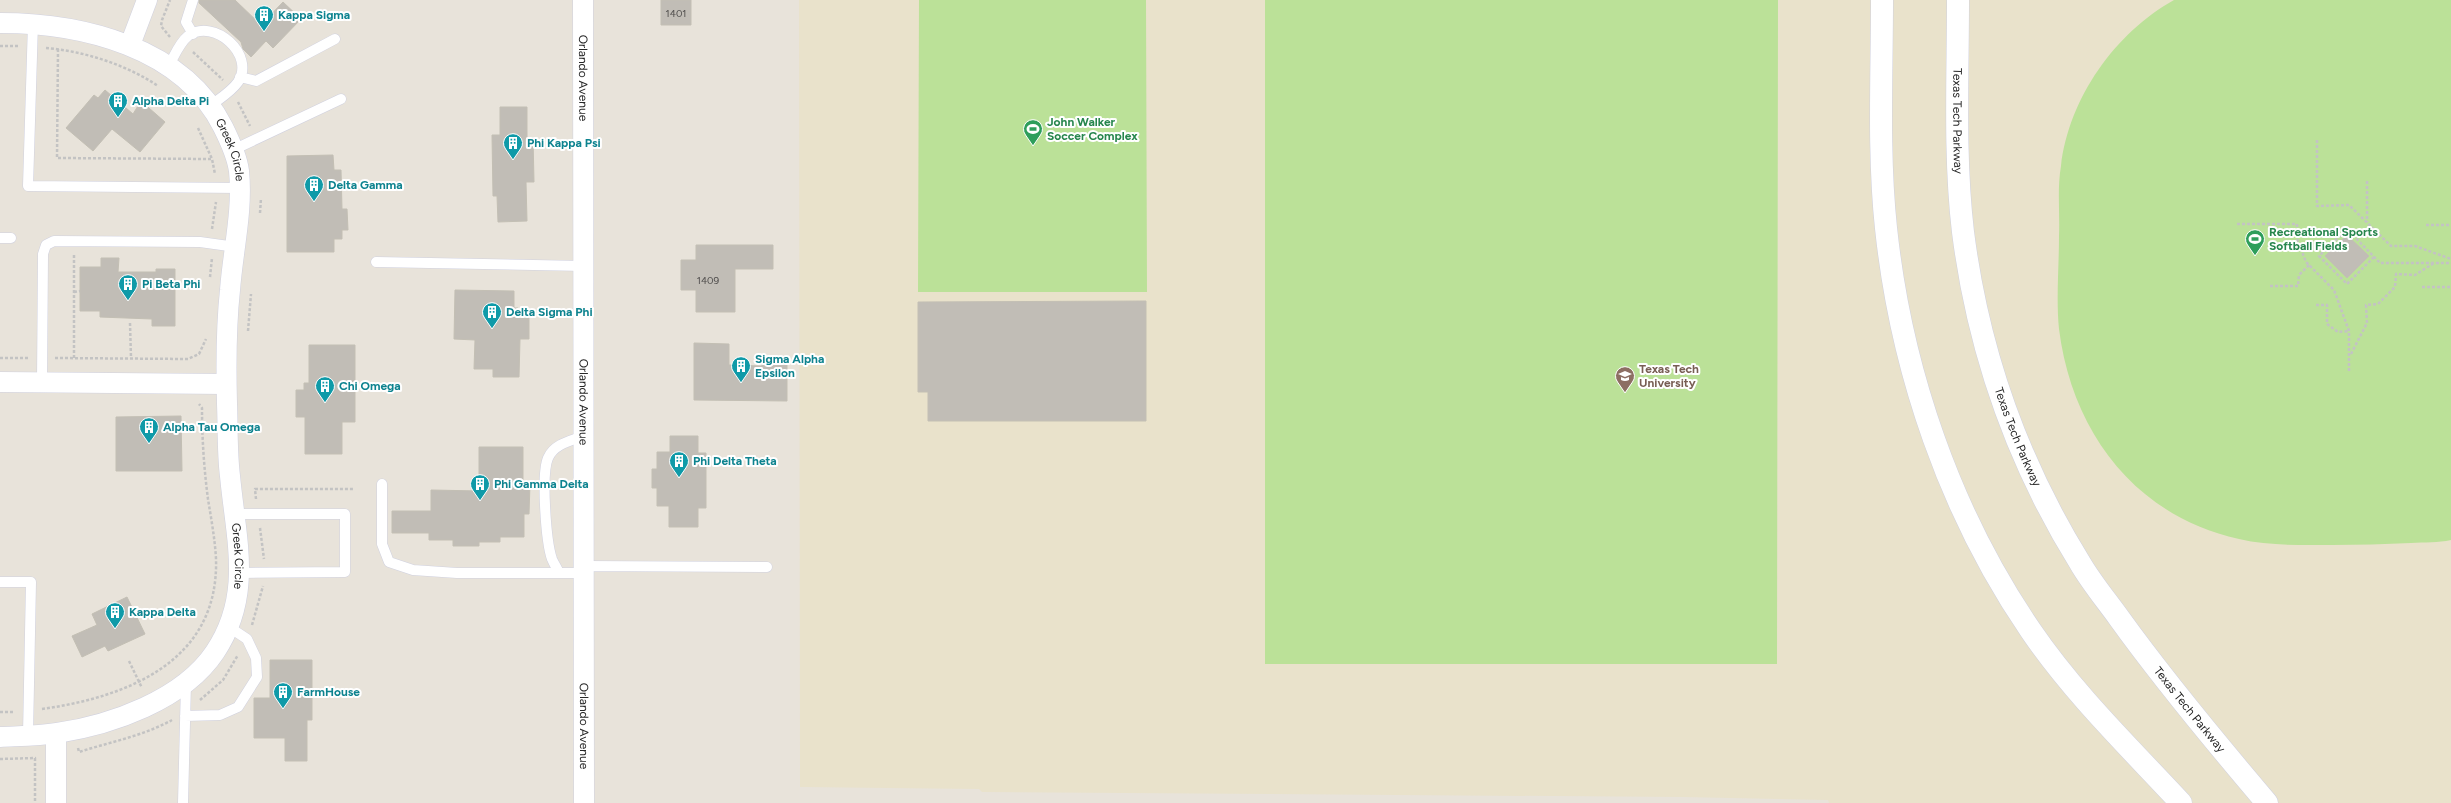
<svg xmlns="http://www.w3.org/2000/svg" width="2451" height="803" font-family="Figtree,sans-serif">
  <rect width="100%" height="100%" fill="#e8e3da"/>
  <path fill="#e9e2cb" d="M 799,0 L 2451,0 L 2451,803 L 1829,803 L 1828,800 L 1682,797 L 982,792 L 979,789 L 800,787 Z"/>
  <path fill="#bbe198" d="M 919,0 L 1146,0 L 1147,292 L 918,292 Z
    M 1265,0 L 1778,0 L 1777,664 L 1265,664 Z
    M 2174,0 L 2451,0 L 2451,540 C 2438,543 2425,542 2411,543 C 2385,544 2358,545 2332,545 C 2301,545 2269,546 2239,539 C 2135,516 2072,432 2059,329 C 2056,299 2059,267 2059,236 C 2060,213 2057,189 2061,166 C 2069,98 2115,33 2174,0 Z"/>
  <path fill="#c1bdb6" stroke="#c3bfb4" d="M 199,0 L 235,0 L 261,25 L 283,2 L 301,19 L 273,48 L 266,41 L 251,57 L 243,49 L 241,42 L 199,3 Z
    M 661,0 L 691,0 L 691,25 L 661,25 Z
    M 105,90 L 133,114 L 141,101 L 165,122 L 140,152 L 112,129 L 93,151 L 66,128 L 94,95 L 98,98 Z
    M 500,107 L 527,107 L 527,138 L 533,138 L 534,182 L 526,182 L 527,221 L 498,222 L 497,196 L 493,196 L 492,135 L 500,135 Z
    M 333,155 L 334,170 L 341,170 L 342,209 L 347,209 L 348,230 L 342,230 L 342,239 L 334,239 L 334,252 L 287,252 L 287,156 Z
    M 2347,235 L 2369,256 L 2347,278 L 2325,256 Z
    M 696,245 L 773,245 L 773,269 L 735,269 L 735,312 L 696,312 L 696,290 L 681,290 L 681,260 L 696,260 Z
    M 101,258 L 119,258 L 118,272 L 156,272 L 156,269 L 175,269 L 175,326 L 152,326 L 152,319 L 100,317 L 100,311 L 80,311 L 80,267 L 101,267 Z
    M 455,290 L 514,291 L 514,308 L 518,308 L 518,318 L 529,318 L 529,339 L 520,339 L 519,377 L 493,377 L 493,369 L 474,369 L 475,340 L 454,339 Z
    M 1146,301 L 1146,421 L 928,421 L 928,392 L 918,392 L 918,302 Z
    M 694,343 L 729,344 L 729,365 L 762,366 L 762,359 L 787,359 L 787,401 L 694,400 Z
    M 309,345 L 355,345 L 355,422 L 342,422 L 342,454 L 305,454 L 305,417 L 296,417 L 296,390 L 304,390 L 304,383 L 309,383 Z
    M 181,416 L 182,471 L 116,471 L 116,417 Z
    M 670,436 L 698,436 L 698,453 L 706,453 L 706,508 L 698,508 L 698,527 L 669,527 L 669,506 L 657,506 L 657,488 L 652,488 L 652,469 L 657,469 L 657,452 L 670,452 Z
    M 479,447 L 523,447 L 523,484 L 530,484 L 529,514 L 524,514 L 524,537 L 500,537 L 500,542 L 479,542 L 479,546 L 453,546 L 453,540 L 429,540 L 429,533 L 392,533 L 392,511 L 431,511 L 431,490 L 479,491 Z
    M 127,597 L 145,634 L 108,651 L 105,646 L 82,657 L 72,636 L 97,625 L 92,614 Z
    M 270,660 L 312,660 L 312,720 L 307,720 L 307,761 L 285,761 L 285,738 L 254,738 L 254,698 L 270,698 Z"/>
  <g fill="none" stroke-linecap="round" stroke-linejoin="round">
    <defs>
      <path id="service" d="M 33,23 L 28,186 L 240,188
        M 193,34 L 186,22 L 193,0
        M 168,67 C 174,57 179,43 188,36 C 214,17 256,55 238,82 C 231,92 219,99 210,106
        M 240,77 L 256,81 L 335,39
        M 233,150 L 341,99
        M 0,238 L 11,238
        M 376,262 L 584,266
        M 42,382 L 43,254 L 46,245 L 54,241 L 200,242 L 236,247
        M 382,484 L 382,544 L 389,562 L 413,570 L 457,573 L 584,573
        M 235,514 L 345,514 L 345,572 L 240,573
        M 584,566 L 767,567
        M 559,573 C 557,568 554,564 552,559 C 546,542 541,474 548,458 C 554,444 570,441 584,436
        M 0,582 L 31,582 L 28,735
        M 185,716 L 220,715 L 238,707 L 257,677 L 256,658 L 247,639 L 229,627
        M 183,803 L 186,683"/>
      <g id="minor">
        <path id="s1" d="M 583,0 L 584,803"/>
        <path id="s2" d="M 0,23 C 82,23 183,47 223,127 C 230,141 237,156 239,171 C 243,211 233,250 230,290 C 226,327 226,366 227,404 C 228,428 227,452 230,476 C 236,540 253,595 215,652 C 183,700 111,725 57,733 C 38,736 19,736 0,737"/>
        <path d="M 130,45 L 147,0"/>
        <path d="M 0,382 L 226,384"/>
        <path d="M 56,734 L 56,803"/>
      </g>
      <g id="secondary">
        <path d="M 1882,0 C 1882,75 1878,153 1886,228 C 1901,370 1950,513 2031,631 C 2074,694 2130,748 2181,803"/>
        <path id="s3" d="M 1958,0 C 1958,77 1954,156 1963,232 C 1978,350 2018,463 2080,563 C 2091,582 2106,600 2119,618 C 2165,682 2216,743 2267,803"/>
      </g>
    </defs>
    <use href="#service" stroke="#d0d1df" stroke-width="11"/>
    <use href="#minor" stroke="#d0d1df" stroke-width="21"/>
    <use href="#secondary" stroke="#d0d1df" stroke-width="23"/>
    <path stroke="#c3c3c3" stroke-width="2.5" stroke-dasharray="3 2" stroke-linecap="butt" d="M 170,37 L 161,26 L 162,20 L 170,0
      M 0,46 L 19,46
      M 46,48 C 84,51 127,65 158,86
      M 58,49 L 57,158 L 212,159
      M 193,52 L 223,80
      M 238,102 L 250,126
      M 198,128 L 212,159 L 215,174
      M 2317,140 L 2317,206 L 2349,205 L 2391,246 L 2415,246 L 2451,259
      M 2367,181 L 2367,222
      M 260,213 L 261,198
      M 2237,224 L 2297,224 L 2297,239 L 2306,262 L 2334,290 L 2349,331 L 2349,371
      M 2426,225 L 2451,225
      M 212,229 L 216,202
      M 2374,257 L 2347,284 L 2319,256 L 2347,229 L 2380,263 L 2451,263
      M 210,277 L 212,258
      M 2270,286 L 2298,286 L 2299,275 L 2309,265
      M 2422,287 L 2451,287
      M 74,292 L 80,291
      M 2316,305 L 2327,305 L 2327,324 L 2338,332 L 2349,331
      M 130,323 L 131,358
      M 248,331 L 251,294
      M 2351,354 L 2367,323 L 2366,305 L 2378,304 L 2395,287 L 2396,274 L 2415,275 L 2434,263
      M 0,358 L 28,358
      M 55,358 L 188,359 L 199,354 L 206,339
      M 74,358 L 74,255
      M 256,499 L 255,489 L 354,489
      M 260,528 L 264,559
      M 252,625 L 263,586
      M 129,661 L 142,688
      M 200,700 L 223,680 L 238,655
      M 42,709 C 128,697 219,661 216,559 C 215,539 211,518 208,499 C 204,469 202,438 202,408 L 199,404
      M 0,712 L 15,712
      M 78,748 L 79,752 C 110,742 143,736 172,720
      M 0,759 L 35,758 L 35,803"/>
    <use href="#service" stroke="#fff" stroke-width="10"/>
    <use href="#minor" stroke="#fff" stroke-width="20"/>
    <use href="#secondary" stroke="#fff" stroke-width="22"/>
  </g>
  <defs>
    <symbol id="building-pin" viewBox="-11 -11 22 30"><path d="M0 17L-7.5 6A9.5 9.5 0 1 1 7.5 6Z" fill="#0f9aa8" stroke="#fff"/><path d="M-4-6H4V6H1V3H-1V6H-4ZM-2.5-4.3h1.7v1.8h-1.7ZM.8-4.3h1.7v1.8H.8ZM-2.5-1h1.7V.8h-1.7ZM.8-1h1.7V.8H.8Z" fill="#fff"/></symbol>
    <symbol id="stadium-pin" viewBox="-11 -11 22 30"><path d="M0 17L-7.5 6A9.5 9.5 0 1 1 7.5 6Z" fill="#2e9e5b" stroke="#fff"/><path d="M0-5a6.5 5 0 1 0 0 10a6.5 5 0 1 0 0-10ZM-3.5-1.8h7v3.6h-7Z" fill="#fff"/></symbol>
    <symbol id="university-pin" viewBox="-11 -11 22 30"><path d="M0 17L-7.5 6A9.5 9.5 0 1 1 7.5 6Z" fill="#8d6e63" stroke="#fff"/><path d="M0-5L7-2L0 1L-7-2ZM-4 1L0 2.5L4 1V4Q0 6-4 4Z" fill="#fff"/></symbol>
  </defs>
  <g fill-rule="evenodd">
    <use href="#building-pin" x="253" y="4" width="22" height="30"/>
    <use href="#building-pin" x="107" y="90" width="22" height="30"/>
    <use href="#stadium-pin" x="1022" y="118" width="22" height="30"/>
    <use href="#building-pin" x="502" y="132" width="22" height="30"/>
    <use href="#building-pin" x="303" y="174" width="22" height="30"/>
    <use href="#stadium-pin" x="2244" y="228" width="22" height="30"/>
    <use href="#building-pin" x="117" y="273" width="22" height="30"/>
    <use href="#building-pin" x="481" y="301" width="22" height="30"/>
    <use href="#building-pin" x="730" y="355" width="22" height="30"/>
    <use href="#university-pin" x="1614" y="365" width="22" height="30"/>
    <use href="#building-pin" x="314" y="375" width="22" height="30"/>
    <use href="#building-pin" x="138" y="416" width="22" height="30"/>
    <use href="#building-pin" x="668" y="450" width="22" height="30"/>
    <use href="#building-pin" x="469" y="473" width="22" height="30"/>
    <use href="#building-pin" x="104" y="601" width="22" height="30"/>
    <use href="#building-pin" x="272" y="681" width="22" height="30"/>
  </g>
  <g text-anchor="middle" stroke-width="4" stroke-linejoin="round" paint-order="stroke">
    <g font-size="10" fill="#4e4c4b">
      <text x="676" y="17">1401</text>
      <text x="708" y="284">1409</text>
    </g>
    <g font-size="12" font-weight="bold" fill="#0d838f" stroke="#fff" text-anchor="start">
      <text x="278" y="19">Kappa Sigma</text>
      <text x="132" y="105">Alpha Delta Pi</text>
      <text x="527" y="147">Phi Kappa Psi</text>
      <text x="328" y="189">Delta Gamma</text>
      <text x="142" y="288">Pi Beta Phi</text>
      <text x="506" y="316">Delta Sigma Phi</text>
      <text x="755" y="363">Sigma Alpha<tspan x="755" dy="14">Epsilon</tspan></text>
      <text x="339" y="390">Chi Omega</text>
      <text x="163" y="431">Alpha Tau Omega</text>
      <text x="693" y="465">Phi Delta Theta</text>
      <text x="494" y="488">Phi Gamma Delta</text>
      <text x="129" y="616">Kappa Delta</text>
      <text x="297" y="696">FarmHouse</text>
    </g>
    <g font-size="12" fill="#272727" stroke="#fff">
      <text dy="4" stroke="none"><textPath href="#s1" startOffset="78">Orlando Avenue</textPath></text>
      <text dy="4" stroke="none"><textPath href="#s3" startOffset="121">Texas Tech Parkway</textPath></text>
      <text dy="4" stroke="none"><textPath href="#s2" startOffset="283">Greek Circle</textPath></text>
      <text dy="4" stroke="none"><textPath href="#s1" startOffset="402">Orlando Avenue</textPath></text>
      <text dy="4" stroke="none"><textPath href="#s3" startOffset="445">Texas Tech Parkway</textPath></text>
      <text dy="4" stroke="none"><textPath href="#s2" startOffset="692">Greek Circle</textPath></text>
      <text dy="4" stroke="none"><textPath href="#s3" startOffset="769">Texas Tech Parkway</textPath></text>
      <text dy="4" stroke="none"><textPath href="#s1" startOffset="726">Orlando Avenue</textPath></text>
    </g>
    <g font-size="12" font-weight="bold" fill="#27864d" stroke="#fff" text-anchor="start">
      <text x="1047" y="126">John Walker<tspan x="1047" dy="14">Soccer Complex</tspan></text>
      <text x="2269" y="236">Recreational Sports<tspan x="2269" dy="14">Softball Fields</tspan></text>
    </g>
    <g font-size="12" font-weight="bold" fill="#785e54" stroke="#fff" text-anchor="start">
      <text x="1639" y="373">Texas Tech<tspan x="1639" dy="14">University</tspan></text>
    </g>
  </g>
</svg>
